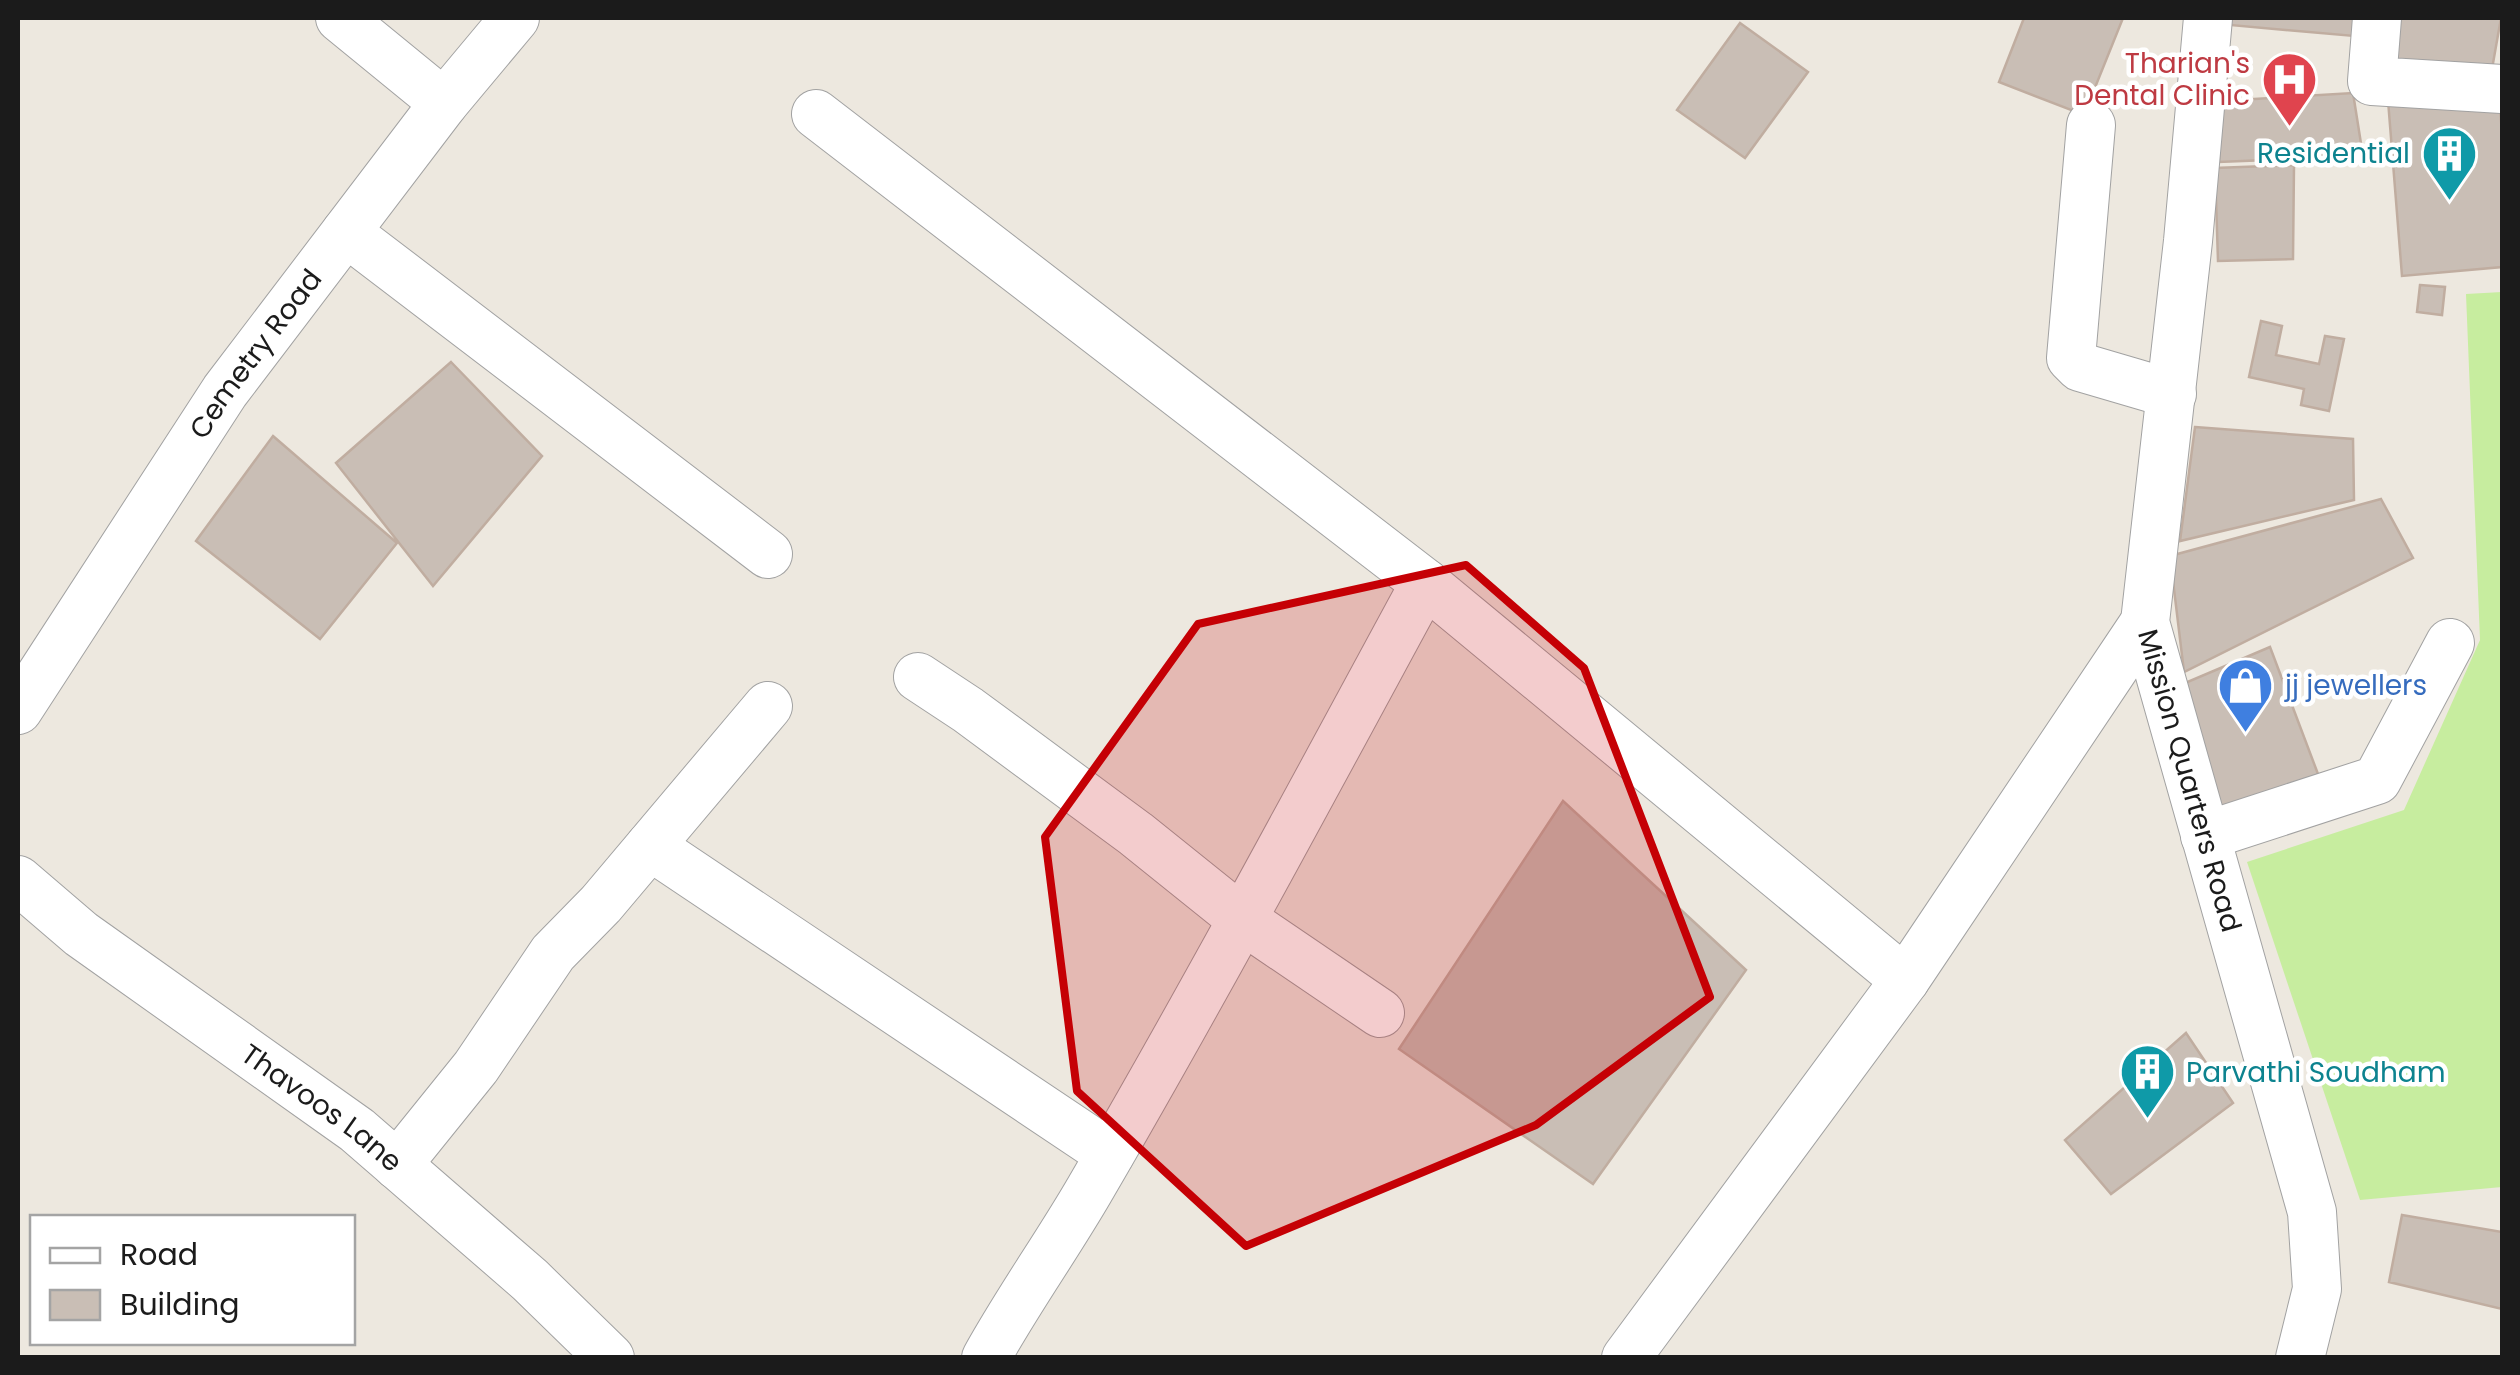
<svg xmlns="http://www.w3.org/2000/svg" width="2520" height="1375" font-family="Poppins,sans-serif">
  <rect width="100%" height="100%" fill="#ede8df"/>
  <path fill="#c7ed9f" d="M 2502,292 L 2502,1187 L 2360,1200 L 2247,862 L 2404,810 L 2480,640 L 2466,294 Z"/>
  <path fill="#c9beb5" stroke="#c0ada0" stroke-width="2.5" d="M 2024,18 L 2123,18 L 2084,115 L 1999,82 Z
    M 2232,18 L 2354,18 L 2354,36 L 2230,25 Z
    M 2390,18 L 2501,18 L 2492,69 L 2385,67 Z
    M 1740,23 L 1808,72 L 1745,158 L 1677,110 Z
    M 2499,89 L 2502,136 L 2502,267 L 2402,276 L 2388,100 Z
    M 2353,93 L 2363,156 L 2219,162 L 2221,101 Z
    M 2294,165 L 2293,259 L 2218,261 L 2215,168 Z
    M 2420,285 L 2445,287 L 2442,315 L 2417,312 Z
    M 2261,321 L 2282,326 L 2276,355 L 2319,364 L 2325,336 L 2344,339 L 2329,411 L 2301,405 L 2304,389 L 2249,377 Z
    M 451,362 L 542,456 L 433,586 L 336,463 Z
    M 2195,427 L 2353,439 L 2354,500 L 2180,541 Z
    M 273,436 L 397,543 L 320,639 L 196,541 Z
    M 2381,499 L 2413,558 L 2184,672 L 2170,556 Z
    M 2270,647 L 2321,782 L 2210,816 L 2178,686 Z
    M 1563,801 L 1746,970 L 1593,1184 L 1399,1049 Z
    M 2186,1033 L 2233,1103 L 2111,1194 L 2065,1140 Z
    M 2402,1215 L 2502,1232 L 2502,1309 L 2389,1282 Z"/>
  <g fill="none" stroke-linecap="round" stroke-linejoin="round">
    <defs>
      <g id="minor">
        <path d="M 340,18 L 444,103"/>
        <path id="s1" d="M 2208,18 L 2188,241 L 2145,622 L 2312,1212 L 2317,1289 L 2300,1358"/>
        <path d="M 2377,18 L 2372,81 L 2502,89"/>
        <path d="M 816,114 L 1425,583 L 1905,980 L 2145,622"/>
        <path d="M 2091,125 L 2071,358 L 2080,367 L 2172,394"/>
        <path d="M 346,232 L 768,554"/>
        <path d="M 918,677 L 968,710 L 1136,834 L 1243,920 L 1380,1013"/>
        <path id="s2" d="M 18,710 L 225,391 L 444,103 L 515,18"/>
        <path d="M 2205,836 L 2377,780 L 2450,643"/>
        <path d="M 650,846 L 1110,1154"/>
        <path id="s3" d="M 18,880 L 81,934 L 357,1130 L 530,1280 L 610,1358"/>
        <path d="M 397,1165 L 476,1067 L 553,953 L 601,904 L 768,706"/>
        <path d="M 986,1358 C 1018,1300 1057,1246 1090,1189 C 1206,990 1315,786 1425,583"/>
        <path d="M 1626,1358 L 1905,980"/>
      </g>
    </defs>
    <use href="#minor" stroke="#a2a2a2" stroke-width="50"/>
    <use href="#minor" stroke="#fff" stroke-width="48"/>
  </g>
  <path fill="#c50005" fill-opacity="0.2" stroke="#c50005" stroke-width="8" stroke-linejoin="round" d="M 1466,565 L 1584,668 L 1710,997 L 1536,1125 L 1246,1246 L 1077,1091 L 1045,837 L 1198,624 Z"/>
  <defs>
    <symbol id="hospital-pin" viewBox="-11 -11 22 30"><path d="M0 17L-7.5 6A9.5 9.5 0 1 1 7.5 6Z" fill="#e0444e" stroke="#fff"/><path d="M-5-5h3v3.5h4V-5h3V5h-3V1.5h-4V5h-3Z" fill="#fff"/></symbol>
    <symbol id="building-pin" viewBox="-11 -11 22 30"><path d="M0 17L-7.5 6A9.5 9.5 0 1 1 7.5 6Z" fill="#0f9aa8" stroke="#fff"/><path d="M-4-6H4V6H1V3H-1V6H-4ZM-2.5-4.3h1.7v1.8h-1.7ZM.8-4.3h1.7v1.8H.8ZM-2.5-1h1.7V.8h-1.7ZM.8-1h1.7V.8H.8Z" fill="#fff"/></symbol>
    <symbol id="shop-pin" viewBox="-11 -11 22 30"><path d="M0 17L-7.5 6A9.5 9.5 0 1 1 7.5 6Z" fill="#3f7fe0" stroke="#fff"/><path d="M-5-2.5h2.3a2.7 3.5 0 0 1 5.4 0H5L5.5 6h-11ZM-1.5-2.5h3a1.5 2.3 0 0 0-3 0Z" fill="#fff"/></symbol>
  </defs>
  <g fill-rule="evenodd">
    <use href="#hospital-pin" x="2258" y="48" width="63" height="86"/>
    <use href="#building-pin" x="2418" y="122" width="63" height="86"/>
    <use href="#shop-pin" x="2214" y="654" width="63" height="86"/>
    <use href="#building-pin" x="2116" y="1040" width="63" height="86"/>
  </g>
  <g text-anchor="middle" stroke-width="9" stroke-linejoin="round" paint-order="stroke">
    <g font-size="28" fill="#be3a42" stroke="#fff" text-anchor="end">
      <text x="2250" y="73">Tharian's<tspan x="2250" dy="32">Dental Clinic</tspan></text>
    </g>
    <g font-size="28" fill="#0d838f" stroke="#fff" text-anchor="end">
      <text x="2410" y="163">Residential</text>
      <text x="2186" y="1082" text-anchor="start">Parvathi Soudham</text>
    </g>
    <g font-size="28" fill="#1b1b1b" stroke="#fff">
      <text dy="10" stroke="none"><textPath href="#s2" startOffset="428">Cemetry Road</textPath></text>
      <text dy="10" stroke="none"><textPath href="#s1" startOffset="772">Mission Quarters Road</textPath></text>
      <text dy="10" stroke="none"><textPath href="#s3" startOffset="380">Thavoos Lane</textPath></text>
    </g>
    <g font-size="28" fill="#366cbe" stroke="#fff" text-anchor="start">
      <text x="2285" y="695">jj jewellers</text>
    </g>
  </g>
  <rect width="2520" height="1375" fill="none" stroke="#1b1b1b" stroke-width="40"/>
  <rect x="30" y="1215" width="325" height="130" fill="#ffffff" stroke="#a4a4a4" stroke-width="2.5"/>
  <rect x="50" y="1248" width="50" height="15" fill="#ffffff" stroke="#a4a4a4" stroke-width="2.5"/>
  <text x="120" y="1265" font-size="30" fill="#1b1b1b">Road</text>
  <rect x="50" y="1290" width="50" height="30" fill="#c9beb5" stroke="#a4a4a4" stroke-width="2.5"/>
  <text x="120" y="1315" font-size="30" fill="#1b1b1b">Building</text>
</svg>
